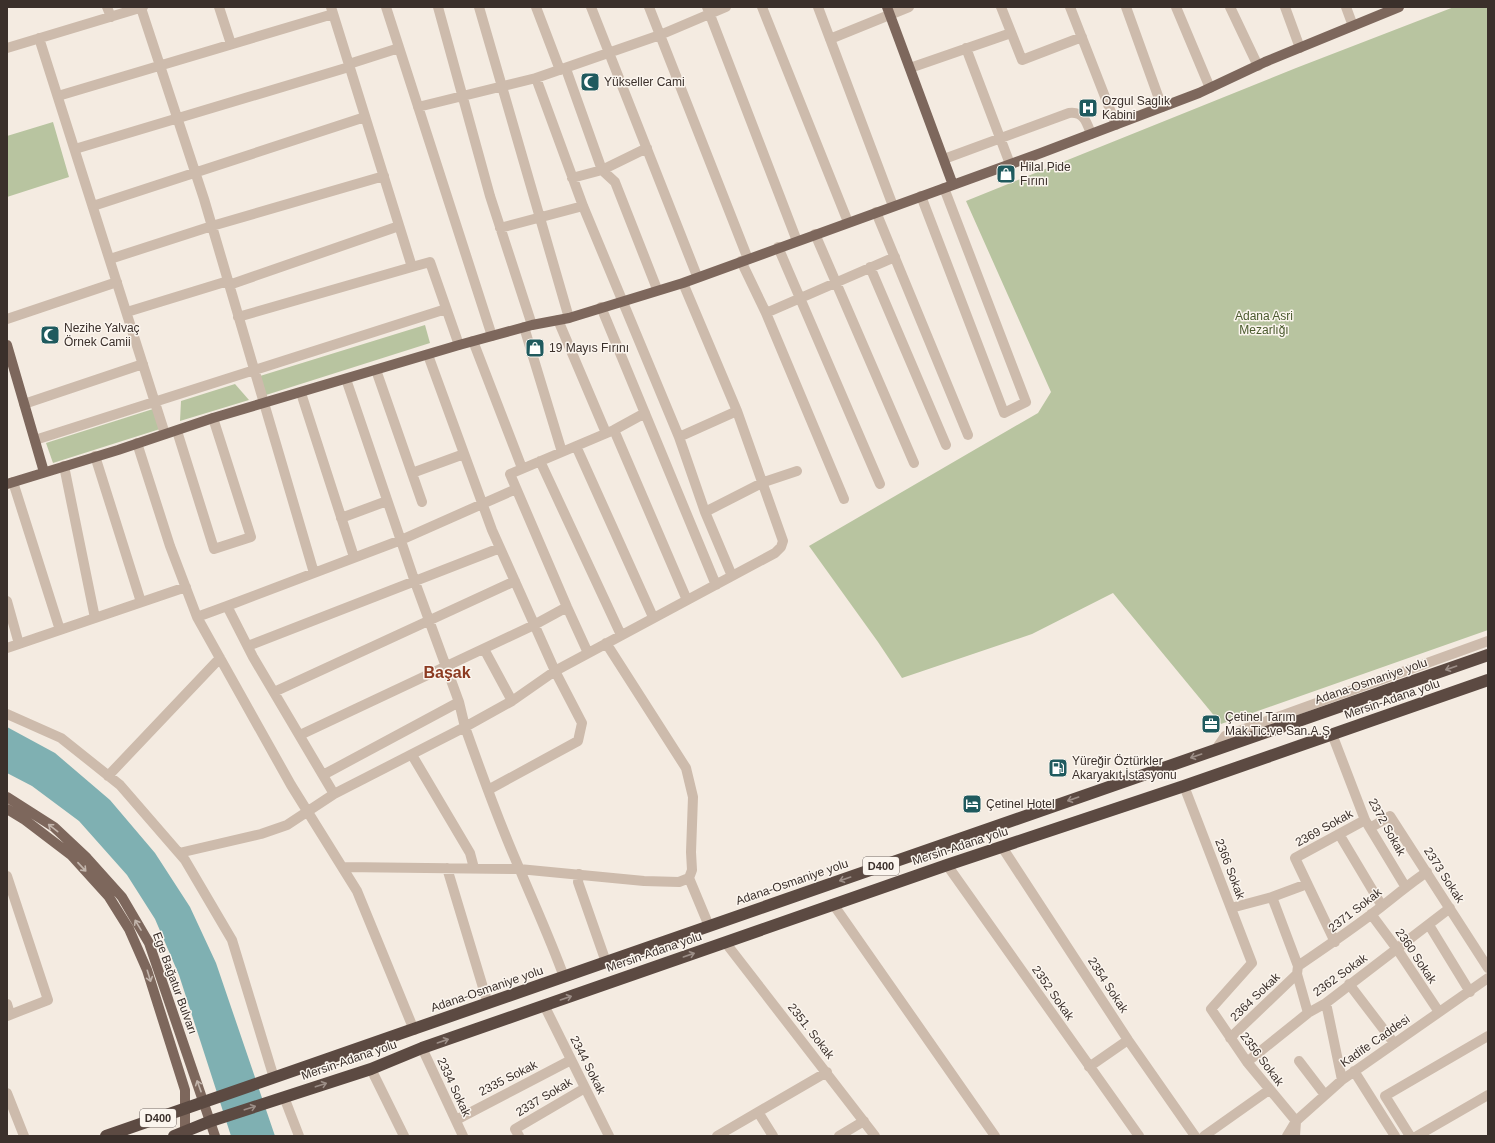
<svg xmlns="http://www.w3.org/2000/svg" width="1495" height="1143" font-family="Arial,sans-serif">
  <rect width="100%" height="100%" fill="#f4ebe1"/>
  <path fill="#b8c4a0" d="M 1454,7 L 1488,7 L 1488,630 L 1221,724 L 1113,593 L 1032,634 L 902,678 L 878,642 L 809,546 L 1038,413 L 1051,392 L 966,201 L 1296,68 Z
    M 53,122 L 69,177 L 7,197 L 7,136 Z
    M 425,325 L 430,343 L 266,395 L 260,376 Z
    M 235,384 L 249,400 L 180,421 L 181,401 Z
    M 153,409 L 160,429 L 53,463 L 46,443 Z"/>
  <path fill="#7fb0b2" d="M 7,727 L 55,753 L 110,800 L 155,853 L 190,907 L 216,963 L 275,1136 L 231,1136 L 179,975 L 155,919 L 127,875 L 79,821 L 32,786 L 7,773 Z"/>
  <g fill="none" stroke-linecap="round" stroke-linejoin="round">
    <path stroke="#cdbbac" stroke-width="10" d="M 107,7 L 111,17
      M 219,7 L 231,44
      M 331,7 L 412,267 L 430,262 L 459,345
      M 386,7 L 492,336
      M 438,7 L 490,196 L 532,325
      M 479,7 L 569,318
      M 536,7 L 560,70
      M 591,7 L 697,276
      M 649,7 L 748,259
      M 707,7 L 797,241
      M 762,7 L 848,222
      M 818,7 L 893,206
      M 1001,7 L 1022,60 L 1082,37
      M 1070,7 L 1116,125
      M 1126,7 L 1162,107
      M 1176,7 L 1210,88
      M 1230,7 L 1258,66
      M 1285,7 L 1300,48
      M 1346,7 L 1353,26
      M 141,8 L 204,199 L 314,573
      M 39,38 L 165,434
      M 830,39 L 909,7
      M 7,48 L 143,7
      M 966,48 L 1010,164
      M 349,64 L 399,48
      M 910,68 L 1011,33
      M 566,69 L 602,170 L 615,182 L 657,289
      M 536,78 L 583,206 L 679,437 L 705,512 L 732,576
      M 58,96 L 333,14
      M 418,107 L 536,78 L 660,35 L 726,7
      M 75,149 L 349,67
      M 944,159 L 1069,113 C 1084,111 1087,123 1091,134
      M 572,178 L 602,170 L 647,148
      M 921,196 L 1004,413 L 1026,402 L 944,188
      M 93,206 L 365,117
      M 876,212 L 968,435
      M 500,228 L 583,206
      M 815,234 L 914,463
      M 778,247 L 880,484
      M 110,259 L 212,226 L 384,176
      M 741,261 L 766,313 L 844,499
      M 870,267 L 946,445
      M 229,285 L 399,226
      M 601,307 L 716,585
      M 127,312 L 228,281
      M 766,313 L 895,257
      M 238,317 L 412,267
      M 7,319 L 117,282
      M 558,320 L 606,433
      M 524,327 L 562,452
      M 473,341 L 522,468
      M 428,355 L 492,530 L 555,671 L 582,723 L 578,741 L 488,790
      M 376,370 L 422,502
      M 301,393 L 354,557
      M 24,404 L 143,364
      M 614,430 L 687,600
      M 177,431 L 214,549 L 251,537 L 213,418
      M 679,437 L 737,411
      M 35,440 L 446,309
      M 137,443 L 170,546 L 197,617 L 227,606 L 253,657 L 334,794
      M 576,446 L 653,617
      M 95,456 L 141,602
      M 540,461 L 621,635
      M 64,466 L 95,618
      M 412,473 L 464,454
      M 13,482 L 60,630
      M 705,512 L 764,482 L 797,471
      M 341,518 L 387,501
      M 7,601 L 19,644
      M 227,606 L 401,540 L 516,489
      M 197,617 L 291,785 L 357,891 L 414,1030
      M 248,646 L 500,548
      M 7,648 L 186,587
      M 484,649 L 512,701
      M 588,653 L 567,607 L 510,474 L 614,430 L 645,413
      M 274,692 L 515,581
      M 7,714 L 61,738 L 120,785 L 185,860 L 232,940 L 274,1078
      M 1332,734 L 1365,820 L 1405,886
      M 300,735 L 534,625 L 567,607
      M 1216,749 L 1225,736 L 1488,641
      M 412,755 L 470,853 L 474,868
      M 323,775 L 459,702
      M 108,776 L 220,658
      M 1184,786 L 1252,963 L 1211,1009 L 1247,1062 L 1296,1121 L 1295,1136
      M 1370,828 L 1390,816 L 1488,968
      M 1339,834 L 1382,906
      M 1002,847 L 1128,1040 L 1195,1136
      M 179,853 L 261,834 L 287,825 L 334,794 L 465,727 L 459,702 L 415,582 L 346,379
      M 947,865 L 1139,1136
      M 342,867 L 519,869 L 644,881 L 679,882 L 689,878 L 692,870 L 691,852 L 693,797 L 686,768 L 606,643
      M 447,868 L 488,1004
      M 579,874 L 578,882 L 606,962
      M 7,876 L 48,1000 L 7,1016
      M 689,878 L 709,926
      M 1272,897 L 1298,966 L 1297,974 L 1308,1013
      M 833,904 L 995,1136
      M 1231,908 L 1272,897 L 1307,884
      M 1371,914 L 1397,949 L 1439,1012
      M 1429,925 L 1470,992
      M 725,942 L 875,1136
      M 1335,942 L 1295,858 L 1365,820
      M 1298,966 C 1326,947 1354,928 1381,907 C 1397,895 1410,883 1427,872
      M 564,977 C 551,941 535,906 520,870 C 499,823 482,775 465,727 L 512,701 L 555,671 L 775,553 L 781,547 L 783,541 L 737,411 L 683,283
      M 1349,984 L 1394,1043
      M 1326,1003 L 1342,1080
      M 7,1004 L 10,1014
      M 544,1005 L 609,1136
      M 1230,1038 L 1297,974
      M 422,1048 L 463,1136
      M 1299,1061 L 1325,1095
      M 1247,1062 L 1308,1013 L 1326,1003 L 1450,908
      M 1089,1067 L 1128,1040
      M 371,1069 L 404,1136
      M 1354,1071 L 1395,1136
      M 7,1093 L 24,1136
      M 284,1097 L 299,1136
      M 758,1112 L 773,1136
      M 456,1120 L 571,1060
      M 519,1136 L 515,1129 L 585,1088
      M 717,1136 L 827,1072
      M 839,1136 L 864,1121
      M 1204,1136 L 1269,1090
      M 1287,1136 L 1296,1121 L 1342,1080 L 1488,978
      M 1410,1136 L 1385,1096 L 1488,1036
      M 1417,1136 L 1488,1095"/>
    <path stroke="#7d675c" stroke-width="10" d="M 887,7 L 953,185
      M 7,345 L 44,472
      M 7,484 L 118,450 L 213,418 L 459,345 L 532,325 L 569,318 L 683,283 L 1041,153 L 1199,93 L 1265,62 L 1399,7
      M 7,797 L 54,827 L 87,858 L 122,897 L 149,943 L 215,1136
      M 7,809 L 25,820 L 71,855 L 109,897 L 129,929 L 147,970 L 185,1090 L 185,1136"/>
    <path stroke="#5c4a42" stroke-width="12" d="M 106,1136 L 1488,655
      M 174,1136 L 211,1121 L 371,1069 L 422,1048 L 947,865 L 1184,786 L 1488,680"/>
  </g>
  <defs><path id="oneway-shaft" d="M-6 0H5M1.5-3L5.5 0L1.5 3" fill="none" stroke-width="1.6" stroke-linecap="round" stroke-linejoin="round"/></defs>
  <g stroke="#9c8e87">
    <use href="#oneway-shaft" transform="translate(1451 668) rotate(161)"/>
    <use href="#oneway-shaft" transform="translate(1196 756) rotate(161)"/>
    <use href="#oneway-shaft" transform="translate(1073 799) rotate(161)"/>
    <use href="#oneway-shaft" transform="translate(845 879) rotate(161)"/>
    <use href="#oneway-shaft" transform="translate(689 955) rotate(-19)"/>
    <use href="#oneway-shaft" transform="translate(566 998) rotate(-19)"/>
    <use href="#oneway-shaft" transform="translate(443 1041) rotate(-19)"/>
    <use href="#oneway-shaft" transform="translate(321 1085) rotate(-18)"/>
    <use href="#oneway-shaft" transform="translate(250 1108) rotate(-18)"/>
  </g>
  <g stroke="#c2b5ac">
    <use href="#oneway-shaft" transform="translate(53 828) rotate(-142)"/>
    <use href="#oneway-shaft" transform="translate(82 867) rotate(47)"/>
    <use href="#oneway-shaft" transform="translate(138 925) rotate(-121)"/>
    <use href="#oneway-shaft" transform="translate(149 976) rotate(73)"/>
    <use href="#oneway-shaft" transform="translate(199 1086) rotate(-110)"/>
  </g>
  <defs>
    <symbol id="mosque-square" viewBox="-11 -11 22 22"><rect x="-9" y="-9" width="18" height="18" rx="4" fill="#1f5a5e" stroke="#fbf5ee"/><path d="M3.5-4.9A6 6 0 1 0 3.5 4.9A5 5 0 1 1 3.5-4.9Z" fill="#fff"/></symbol>
    <symbol id="hospital-square" viewBox="-11 -11 22 22"><rect x="-9" y="-9" width="18" height="18" rx="4" fill="#1f5a5e" stroke="#fbf5ee"/><path d="M-5-5h3v3.5h4V-5h3V5h-3V1.5h-4V5h-3Z" fill="#fff"/></symbol>
    <symbol id="shop-square" viewBox="-11 -11 22 22"><rect x="-9" y="-9" width="18" height="18" rx="4" fill="#1f5a5e" stroke="#fbf5ee"/><path d="M-5-2.5h2.3a2.7 3.5 0 0 1 5.4 0H5L5.5 6h-11ZM-1.5-2.5h3a1.5 2.3 0 0 0-3 0Z" fill="#fff"/></symbol>
    <symbol id="office-square" viewBox="-11 -11 22 22"><rect x="-9" y="-9" width="18" height="18" rx="4" fill="#1f5a5e" stroke="#fbf5ee"/><path d="M-6-3h4V-5.5h4V-3h4V5H-6ZM-1-4.5V-3h2v-1.5ZM-6 0V1H6V0Z" fill="#fff"/></symbol>
    <symbol id="fuel-square" viewBox="-11 -11 22 22"><rect x="-9" y="-9" width="18" height="18" rx="4" fill="#1f5a5e" stroke="#fbf5ee"/><path d="M-5.5-6h7V0h2V4h1.3V-2.5L3-4.5l.8-.8L6-3V5H2.5V1h-1V6h-7ZM-4.2-4.7v3.2H.2V-4.7Z" fill="#fff"/></symbol>
    <symbol id="hotel-square" viewBox="-11 -11 22 22"><rect x="-9" y="-9" width="18" height="18" rx="4" fill="#1f5a5e" stroke="#fbf5ee"/><path d="M-6-4.5h1.5V1H6V5H4.5V3h-9V5H-6ZM-4 0a1.8 1.8 0 1 1 3.6 0ZM.5 0V-2.5h3Q6-2.5 6 0Z" fill="#fff"/></symbol>
  </defs>
  <g fill-rule="evenodd">
    <use href="#mosque-square" x="579" y="71" width="22" height="22"/>
    <use href="#hospital-square" x="1077" y="97" width="22" height="22"/>
    <use href="#shop-square" x="995" y="163" width="22" height="22"/>
    <use href="#mosque-square" x="39" y="324" width="22" height="22"/>
    <use href="#shop-square" x="524" y="337" width="22" height="22"/>
    <use href="#office-square" x="1200" y="713" width="22" height="22"/>
    <use href="#fuel-square" x="1047" y="757" width="22" height="22"/>
    <use href="#hotel-square" x="961" y="793" width="22" height="22"/>
  </g>
  <g text-anchor="middle" stroke-width="3" stroke-linejoin="round" paint-order="stroke">
    <g fill="#fbf5ee" stroke="#756b66" stroke-width="1">
      <rect x="863" y="857" width="36" height="18" rx="3"/>
      <rect x="140" y="1109" width="36" height="18" rx="3"/>
    </g>
    <g font-size="11" font-weight="bold" fill="#3b302b">
      <text x="881" y="870">D400</text>
      <text x="158" y="1122">D400</text>
    </g>
    <g font-size="12" fill="#3b302b" stroke="#fbf5ee" text-anchor="start">
      <text x="604" y="86">Yükseller Cami</text>
      <text x="1102" y="105">Ozgul Saglık<tspan x="1102" dy="14">Kabini</tspan></text>
      <text x="1020" y="171">Hilal Pide<tspan x="1020" dy="14">Fırını</tspan></text>
      <text x="64" y="332">Nezihe Yalvaç<tspan x="64" dy="14">Örnek Camii</tspan></text>
      <text x="549" y="352">19 Mayıs Fırını</text>
      <text x="1225" y="721">Çetinel Tarım<tspan x="1225" dy="14">Mak.Tic.ve San.A.Ş</tspan></text>
      <text x="1072" y="765">Yüreğir Öztürkler<tspan x="1072" dy="14">Akaryakıt İstasyonu</tspan></text>
      <text x="986" y="808">Çetinel Hotel</text>
    </g>
    <g font-size="12" fill="#4a5a2e" stroke="#fbf5ee">
      <text x="1264" y="320">Adana Asri<tspan x="1264" dy="14">Mezarlığı</tspan></text>
    </g>
    <g font-size="12" fill="#3b302b" stroke="#fbf5ee">
      <text transform="translate(1371 681) rotate(-19)" y="4">Adana-Osmaniye yolu</text>
      <text transform="translate(1392 699) rotate(-19)" y="4">Mersin-Adana yolu</text>
      <text transform="translate(1387 827) rotate(61)" y="4">2372 Sokak</text>
      <text transform="translate(1324 828) rotate(-29)" y="4">2369 Sokak</text>
      <text transform="translate(960 846) rotate(-18)" y="4">Mersin-Adana yolu</text>
      <text transform="translate(1230 869) rotate(69)" y="4">2366 Sokak</text>
      <text transform="translate(1444 875) rotate(57)" y="4">2373 Sokak</text>
      <text transform="translate(792 882) rotate(-19)" y="4">Adana-Osmaniye yolu</text>
      <text transform="translate(1355 910) rotate(-38)" y="4">2371 Sokak</text>
      <text transform="translate(654 952) rotate(-19)" y="4">Mersin-Adana yolu</text>
      <text transform="translate(1416 956) rotate(56)" y="4">2360 Sokak</text>
      <text transform="translate(1340 975) rotate(-36)" y="4">2362 Sokak</text>
      <text transform="translate(175 983) rotate(70)" y="4">Ege Bağatur Bulvarı</text>
      <text transform="translate(1108 985) rotate(57)" y="4">2354 Sokak</text>
      <text transform="translate(487 989) rotate(-19)" y="4">Adana-Osmaniye yolu</text>
      <text transform="translate(1053 993) rotate(55)" y="4">2352 Sokak</text>
      <text transform="translate(1255 997) rotate(-44)" y="4">2364 Sokak</text>
      <text transform="translate(811 1031) rotate(52)" y="4">2351. Sokak</text>
      <text transform="translate(1375 1041) rotate(-35)" y="4">Kadife Caddesi</text>
      <text transform="translate(1262 1059) rotate(53)" y="4">2356 Sokak</text>
      <text transform="translate(349 1060) rotate(-19)" y="4">Mersin-Adana yolu</text>
      <text transform="translate(588 1065) rotate(63)" y="4">2344 Sokak</text>
      <text transform="translate(508 1078) rotate(-27)" y="4">2335 Sokak</text>
      <text transform="translate(454 1087) rotate(65)" y="4">2334 Sokak</text>
      <text transform="translate(544 1097) rotate(-31)" y="4">2337 Sokak</text>
    </g>
    <g font-size="16" font-weight="bold" fill="#8c3b22" stroke="#fbf5ee">
      <text x="447" y="678">Başak</text>
    </g>
  </g>
  <rect width="1495" height="1143" fill="none" stroke="#3b302b" stroke-width="16"/>
</svg>
